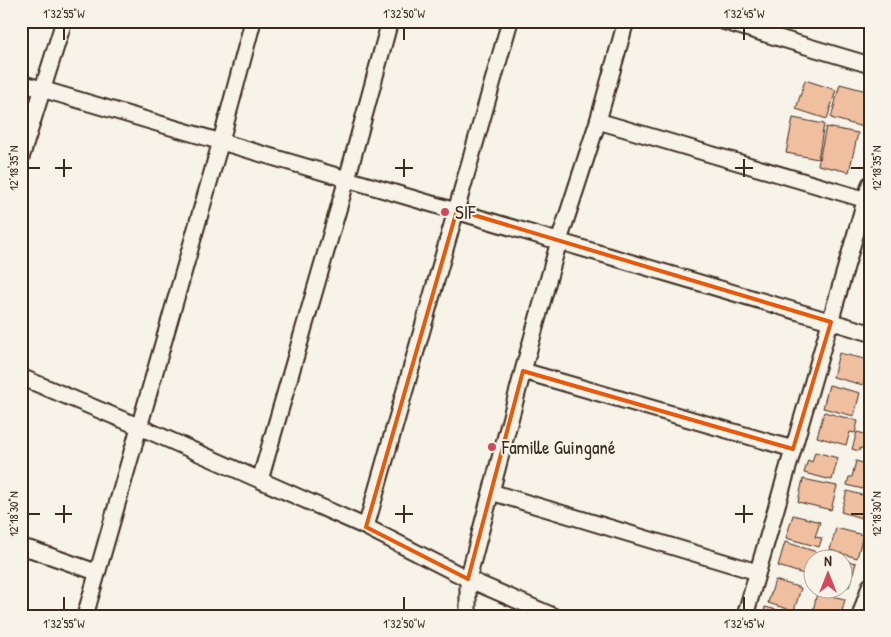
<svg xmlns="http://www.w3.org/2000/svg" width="891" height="637" font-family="'Patrick Hand',sans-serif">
  <rect width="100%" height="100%" fill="#f7f3e8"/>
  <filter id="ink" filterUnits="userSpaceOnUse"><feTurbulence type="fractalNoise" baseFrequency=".02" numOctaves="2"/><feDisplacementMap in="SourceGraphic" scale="10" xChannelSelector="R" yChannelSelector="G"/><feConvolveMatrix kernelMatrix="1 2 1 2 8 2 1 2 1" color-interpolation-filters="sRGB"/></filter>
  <g filter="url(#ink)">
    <path fill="#efbf9f" stroke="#3b2a1e" d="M 805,80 L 836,90 L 827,119 L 796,109 Z
      M 840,84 L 870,92 L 870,129 L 831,118 Z
      M 793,118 L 824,124 L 818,159 L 786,153 Z
      M 826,127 L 858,133 L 849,172 L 818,165 Z
      M 839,353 L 869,360 L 863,385 L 833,377 Z
      M 829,385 L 860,393 L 854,416 L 823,408 Z
      M 824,412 L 858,421 L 855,433 L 850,432 L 846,445 L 817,437 Z
      M 868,425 L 870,425 L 870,450 L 860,448 L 859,451 L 852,449 L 857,432 L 865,434 Z
      M 815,452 L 838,458 L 832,480 L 804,473 L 808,460 L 812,462 Z
      M 856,461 L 870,465 L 870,491 L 847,485 L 849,477 L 852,477 Z
      M 803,479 L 837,486 L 831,510 L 798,502 Z
      M 847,491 L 870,497 L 868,520 L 841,512 Z
      M 793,515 L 820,522 L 815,537 L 822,538 L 819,547 L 786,538 Z
      M 836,528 L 863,535 L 857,558 L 830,550 Z
      M 785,542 L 817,552 L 815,560 L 814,560 L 810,576 L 778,566 Z
      M 822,553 L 843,560 L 820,560 Z
      M 844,560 L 856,563 L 849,587 L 844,585 Z
      M 775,580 L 801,588 L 794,611 L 768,603 Z
      M 817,593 L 845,599 L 841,616 L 812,616 Z
      M 765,607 L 793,614 L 793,616 L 763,616 Z"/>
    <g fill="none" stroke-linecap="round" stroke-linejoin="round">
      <defs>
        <path id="minor" d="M 722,21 L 870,65
          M 21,83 L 870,333
          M 598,121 L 870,201
          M 21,158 L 64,21
          M 523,371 L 793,449
          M 21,377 L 140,427 L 366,527 L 468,579 L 553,616
          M 260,480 L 347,179 L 390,21
          M 491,492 L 757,572
          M 366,527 L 510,21
          M 21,547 L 33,550 L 96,572
          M 85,616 L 221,141 L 253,21
          M 468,616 L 468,579 L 523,371 L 559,241 L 598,121 L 626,21
          M 745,616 L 870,184
          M 860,616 L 870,586"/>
      </defs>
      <use href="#minor" stroke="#3b2a1e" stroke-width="19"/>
      <use href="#minor" stroke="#f7f3e8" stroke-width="15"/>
    </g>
  </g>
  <path fill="none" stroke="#e8590c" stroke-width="4" stroke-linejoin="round" d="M 457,210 L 831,322 L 793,449 L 523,371 L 468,579 L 366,527 Z"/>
  <path fill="none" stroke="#3b2a1e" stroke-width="2" d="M 64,28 L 64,40M 404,28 L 404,40M 744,28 L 744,40M 64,159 L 64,177M 404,159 L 404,177M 744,159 L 744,177M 28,168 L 40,168M 55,168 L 72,168M 395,168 L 413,168M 735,168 L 753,168M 851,168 L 864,168M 64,505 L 64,523M 404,505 L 404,523M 744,505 L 744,523M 28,514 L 40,514M 55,514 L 72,514M 395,514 L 413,514M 735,514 L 753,514M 851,514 L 864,514M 64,597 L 64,610M 404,597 L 404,610M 744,597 L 744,610"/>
  <g fill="#d1495b" stroke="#f7f3e8" stroke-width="2">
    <circle cx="445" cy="212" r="5"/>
    <circle cx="492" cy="447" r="5"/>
  </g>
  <g text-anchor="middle" stroke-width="4" stroke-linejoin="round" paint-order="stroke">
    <g font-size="19" fill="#3b2a1e" stroke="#f7f3e8" text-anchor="start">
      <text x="455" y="219">SIF</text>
      <text x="502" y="454">Famille Guingané</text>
    </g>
  </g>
  <rect width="891" height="637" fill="none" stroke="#f7f3e8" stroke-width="55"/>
  <g transform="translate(828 574)"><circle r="24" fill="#f7f3e8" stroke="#aca397"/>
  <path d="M0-4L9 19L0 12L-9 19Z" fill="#d1495b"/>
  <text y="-8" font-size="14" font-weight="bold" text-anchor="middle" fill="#3b2a1e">N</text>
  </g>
  <rect x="28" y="28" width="836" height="582" fill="none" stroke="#3b2a1e" stroke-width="2"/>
  <g font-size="12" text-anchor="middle" fill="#3b2a1e">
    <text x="64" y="18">1°32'55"W</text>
    <text x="404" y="18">1°32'50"W</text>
    <text x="744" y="18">1°32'45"W</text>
    <text transform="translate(14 168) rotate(-90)" y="4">12°18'35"N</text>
    <text transform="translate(877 168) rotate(-90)" y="4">12°18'35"N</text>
    <text transform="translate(14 514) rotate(-90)" y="4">12°18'30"N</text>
    <text transform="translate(877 514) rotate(-90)" y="4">12°18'30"N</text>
    <text x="64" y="628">1°32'55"W</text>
    <text x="404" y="628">1°32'50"W</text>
    <text x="744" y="628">1°32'45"W</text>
  </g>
</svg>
